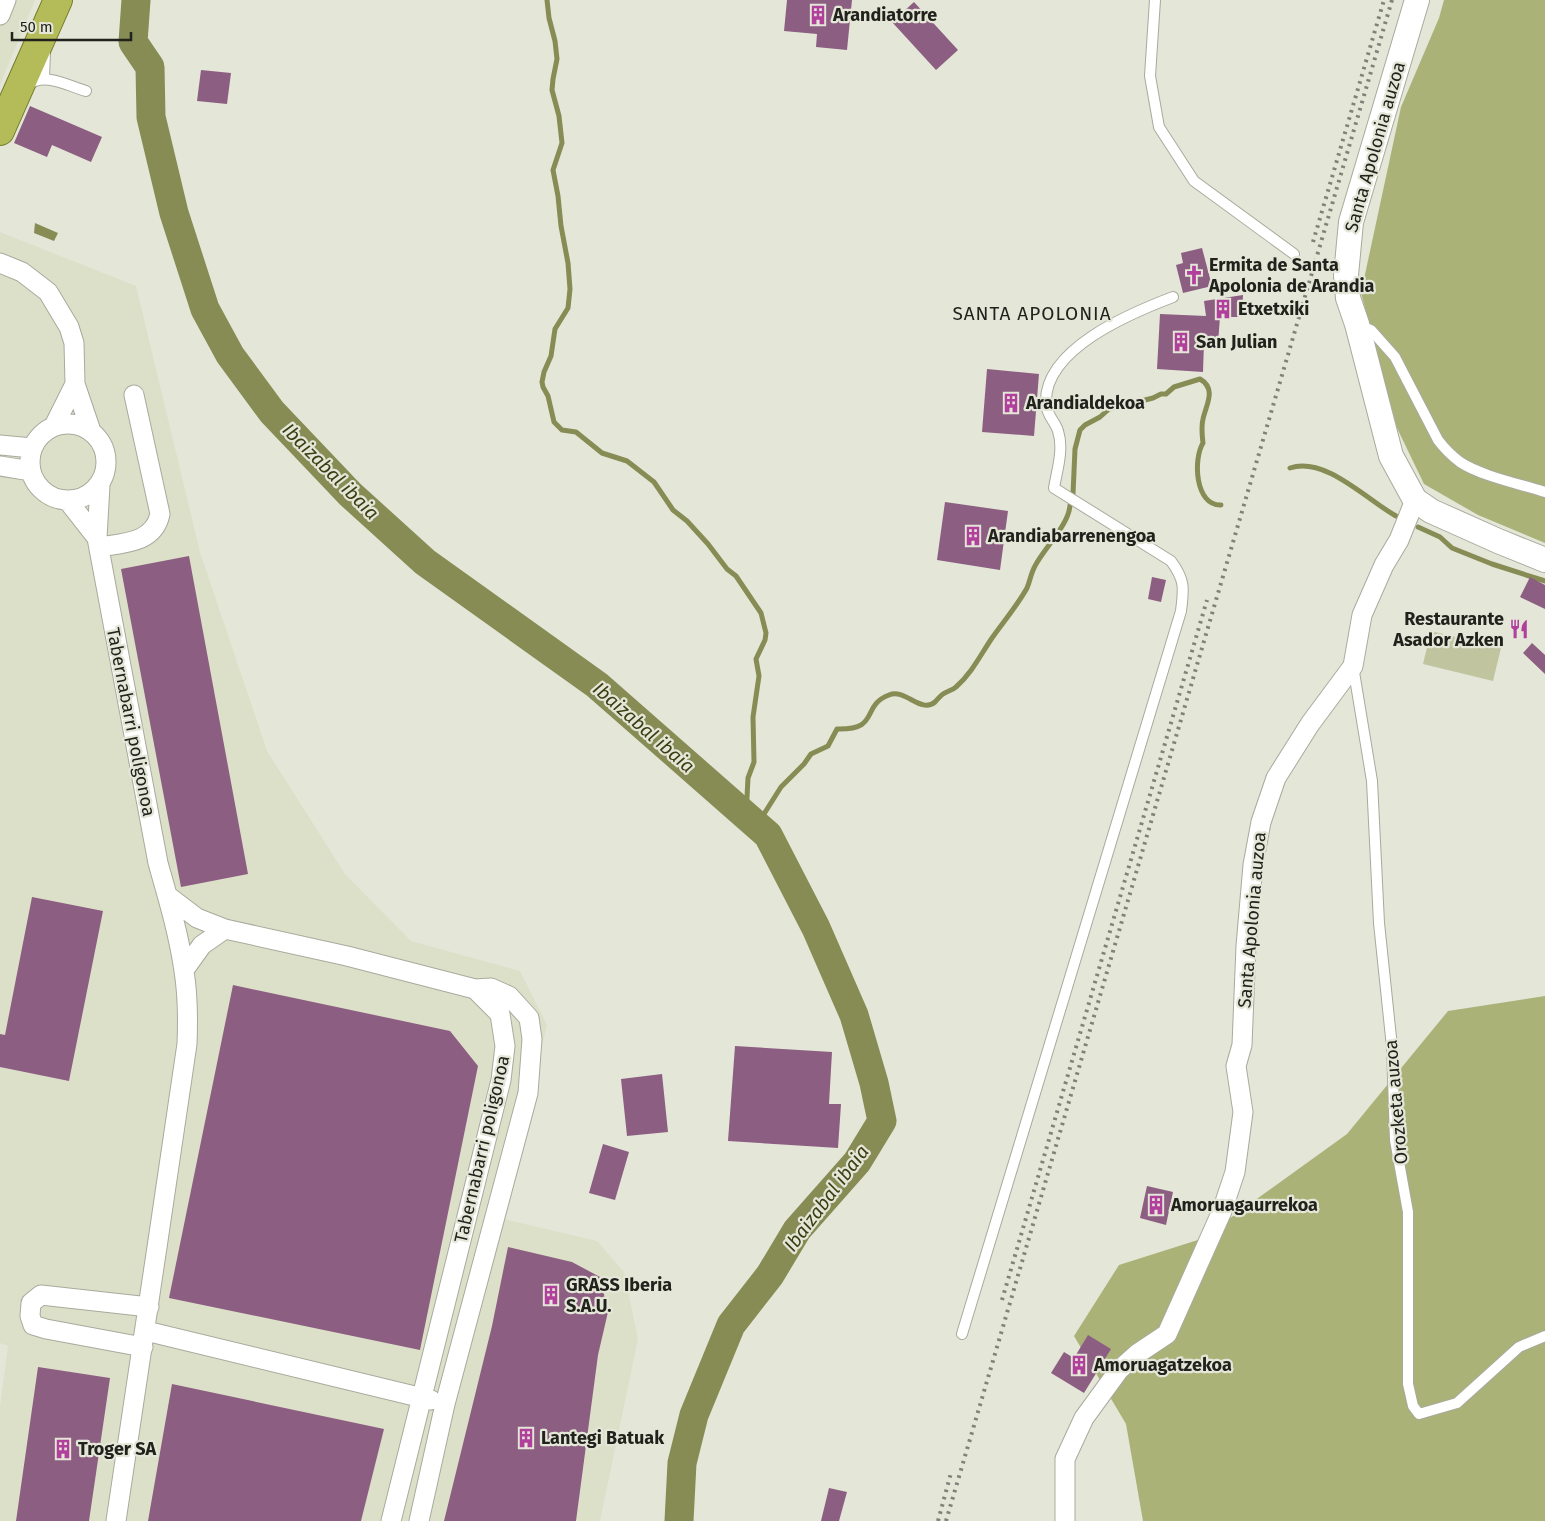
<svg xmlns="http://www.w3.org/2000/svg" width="1545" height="1521" font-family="'Fira Sans',sans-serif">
  <rect width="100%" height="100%" fill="#e4e6d8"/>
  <path fill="#dde0c9" d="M 0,0 L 35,0 L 0,85 Z
    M 0,232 L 136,286 L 200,552 L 267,751 L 345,874 L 411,941 L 520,971 L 547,1025 L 500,1218 L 597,1241 L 624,1272 L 638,1339 L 600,1521 L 0,1521 L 0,1406 L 8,1346 L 0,1343 Z"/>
  <path fill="#c0c5a0" d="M 1431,631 L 1501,648 L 1493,681 L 1423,664 Z"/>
  <path fill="#abb278" d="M 1444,0 L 1545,0 L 1545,543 L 1478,515 L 1424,484 L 1397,428 L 1361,293 L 1401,107 L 1439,18 Z
    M 1545,996 L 1545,1521 L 1143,1521 L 1126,1424 L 1074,1336 L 1119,1265 L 1201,1239 L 1347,1134 L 1448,1011 Z"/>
  <path fill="#868c54" d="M 35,223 L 58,233 L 54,241 L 34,233 Z"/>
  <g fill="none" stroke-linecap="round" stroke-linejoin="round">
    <path stroke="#868c54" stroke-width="5" d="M 547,0 L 549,18 L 555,41 L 557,59 L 553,79 L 552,90 L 559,116 L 562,143 L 553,170 L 558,196 L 561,226 L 568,263 L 570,289 L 568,308 L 555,329 L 551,356 L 544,372 L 542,382 L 543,387 L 548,396 L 554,422 L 562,430 L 576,432 L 602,453 L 627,461 L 654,482 L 673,510 L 687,521 L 708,544 L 727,569 L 736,576 L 761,613 L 766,633 L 765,640 L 756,659 L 759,676 L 753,717 L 754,762 L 748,778 L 746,816
      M 1290,468 C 1325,456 1367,500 1396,516
      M 1073,494 L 1075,449 L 1080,430 L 1085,425 L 1100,417 L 1109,409 L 1153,398 L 1161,394 L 1166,394 L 1174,387 L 1200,379 C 1217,389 1206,405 1203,419 C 1201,427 1202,434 1203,443 C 1193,459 1195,506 1221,505
      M 1418,527 L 1440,537 L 1452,548 L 1492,564 L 1545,581
      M 757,825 L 781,787 L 804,764 L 811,754 L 828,746 L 837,729 C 881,730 860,706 889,695 C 905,688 921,714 935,702 C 938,699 940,696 943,694 C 947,691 953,690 956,687 C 972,673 981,654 992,638 C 1004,621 1017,606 1027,588 C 1030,581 1031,573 1035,566 C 1044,548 1069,525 1070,505"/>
    <path stroke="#868c54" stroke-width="29" d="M 136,0 L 133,42 L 150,67 L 151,117 L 174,213 L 205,309 L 230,355 L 272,412 L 350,494 L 425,562 L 597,685 L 768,835 L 816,928 L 854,1015 L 874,1083 L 882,1121 L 857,1162 L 797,1230 L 770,1275 L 731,1325 L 694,1415 L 682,1463 L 679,1521"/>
  </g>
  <path fill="#8c5e81" d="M 787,0 L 852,0 L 847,50 L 816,47 L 817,34 L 784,31 Z
    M 914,2 L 958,50 L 936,70 L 892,22 Z
    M 201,70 L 231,73 L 227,104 L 197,101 Z
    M 30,106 L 102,137 L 91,162 L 52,145 L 47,157 L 14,143 Z
    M 1202,248 L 1212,286 L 1183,293 L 1176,265 L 1183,263 L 1181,253 Z
    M 1243,295 L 1242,317 L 1220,317 L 1218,343 L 1204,342 L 1203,372 L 1157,369 L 1160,314 L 1206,316 L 1204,301 Z
    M 987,369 L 1039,374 L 1034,436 L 982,432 Z
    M 945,502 L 1008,511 L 1000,570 L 937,560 Z
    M 189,556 L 248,874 L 181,887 L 121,569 Z
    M 1152,577 L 1166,580 L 1161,602 L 1148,599 Z
    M 1530,577 L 1545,585 L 1545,609 L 1520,597 Z
    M 1532,643 L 1545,655 L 1545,674 L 1523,653 Z
    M 32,897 L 103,911 L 69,1081 L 0,1067 L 0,1034 L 5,1035 Z
    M 233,985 L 450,1031 L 478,1066 L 420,1350 L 169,1298 Z
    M 735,1046 L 832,1052 L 829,1104 L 841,1104 L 838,1148 L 728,1141 Z
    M 662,1074 L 668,1132 L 627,1136 L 621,1079 Z
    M 603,1144 L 629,1152 L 615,1200 L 589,1193 Z
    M 1147,1186 L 1173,1192 L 1166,1225 L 1140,1218 Z
    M 508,1247 L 572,1262 L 600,1277 L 608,1312 L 598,1355 L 576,1521 L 444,1521 L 492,1326 Z
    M 1088,1335 L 1111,1349 L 1084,1393 L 1051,1373 L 1064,1352 L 1074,1358 Z
    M 38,1367 L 110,1378 L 89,1521 L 16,1521 Z
    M 172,1384 L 384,1429 L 361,1521 L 148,1521 Z
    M 829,1488 L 847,1492 L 839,1521 L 821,1521 Z"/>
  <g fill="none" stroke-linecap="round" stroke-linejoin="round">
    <defs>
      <path id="service" d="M 1155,0 L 1150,76 L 1159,127 L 1194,181 L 1294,254
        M 44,78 L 45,52
        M 27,86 C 43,71 68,86 86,91
        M 1359,325 L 1371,330 L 1395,357 L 1438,440 C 1444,448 1452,456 1460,462 C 1481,476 1520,484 1545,492
        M 1353,666 L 1372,781 L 1379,923 L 1392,1047 L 1395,1140 L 1408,1212 L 1408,1384 L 1413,1406 L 1419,1414 L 1457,1403 L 1519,1347 L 1545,1336
        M 962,1334 L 1181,611 C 1184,588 1185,580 1171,561 L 1054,488 C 1057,470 1064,449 1058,431 C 1055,421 1047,416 1046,404 C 1043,349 1131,313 1173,297"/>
      <path id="minor" d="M 0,15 L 6,0
        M 0,263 L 22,272 L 48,292 L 69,327 L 74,343 L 75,384 L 54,426
        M 75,384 L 91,431
        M30 462a38 38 0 1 1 76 0a38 38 0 1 1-76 0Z
        M 0,445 L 32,448
        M 0,466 L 31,471
        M 100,485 L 97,538 L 158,863 C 168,898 179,935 184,971 C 188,996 188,1020 187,1044 C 163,1203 141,1362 116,1521
        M 68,501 L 97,538
        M 99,547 C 124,543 154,543 160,514 L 134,395
        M 168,896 L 197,918 L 225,929 L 347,956 L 475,989 L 500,1014 L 505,1046 L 501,1080 L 391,1521
        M 184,970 L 202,945 L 225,929
        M 146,1331 L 431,1400
        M 143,1347 L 46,1329 L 33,1325 L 30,1316 L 31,1303 L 41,1295 L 149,1307
        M 419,1521 L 445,1404 L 528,1093 L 532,1039 L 529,1018 L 509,996 L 491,988 L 475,989
        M 1065,1521 L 1065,1459 L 1084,1418 L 1119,1370 L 1137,1354 L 1167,1334 L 1222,1211 L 1235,1172 L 1243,1112 L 1236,1066 L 1242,1045 L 1246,946 L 1253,865 L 1261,822 L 1276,778 L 1310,724 L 1353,666 L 1362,615 L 1384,565 L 1399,540 L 1415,500"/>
      <path id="tertiary" d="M 1417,0 L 1351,222 L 1346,275 L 1348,298 L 1357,324 L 1391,456 L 1415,500 L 1431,511 L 1498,541 L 1545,560"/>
      <path id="trunk" d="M 0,131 L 58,0"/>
    </defs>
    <use href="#service" stroke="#a8aa9c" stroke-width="12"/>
    <use href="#minor" stroke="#a8aa9c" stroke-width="21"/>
    <use href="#tertiary" stroke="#a8aa9c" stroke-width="26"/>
    <use href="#trunk" stroke="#757b29" stroke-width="30"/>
    <use href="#service" stroke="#fff" stroke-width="10"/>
    <use href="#minor" stroke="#fff" stroke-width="19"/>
    <use href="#tertiary" stroke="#fff" stroke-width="24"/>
    <use href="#trunk" stroke="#b4bc5a" stroke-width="28"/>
    <path stroke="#808178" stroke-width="4" stroke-dasharray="2.5 5" stroke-linecap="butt" d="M 1313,242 L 1384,0
      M 1002,1300 L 1207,600
      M 938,1521 L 951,1473
      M 946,1521 L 1392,0"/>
  </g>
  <defs>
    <symbol id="building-bare" viewBox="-9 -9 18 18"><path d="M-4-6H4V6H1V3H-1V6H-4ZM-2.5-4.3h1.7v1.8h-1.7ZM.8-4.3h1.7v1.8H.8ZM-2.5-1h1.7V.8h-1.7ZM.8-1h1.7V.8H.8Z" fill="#b0409c" stroke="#e4e6d8" stroke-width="2.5" paint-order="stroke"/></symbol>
    <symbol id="church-bare" viewBox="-9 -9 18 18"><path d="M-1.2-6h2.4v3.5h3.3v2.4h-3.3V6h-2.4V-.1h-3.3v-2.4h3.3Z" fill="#b0409c" stroke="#e4e6d8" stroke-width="2.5" paint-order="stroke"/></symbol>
    <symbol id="restaurant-bare" viewBox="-9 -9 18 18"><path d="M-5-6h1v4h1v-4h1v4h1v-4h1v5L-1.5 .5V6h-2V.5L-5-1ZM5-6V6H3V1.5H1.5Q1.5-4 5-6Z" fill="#b0409c" stroke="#e4e6d8" stroke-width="2.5" paint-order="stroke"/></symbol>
  </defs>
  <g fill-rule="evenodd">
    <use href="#building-bare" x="804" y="1" width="28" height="28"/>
    <use href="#church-bare" x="1180" y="261" width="28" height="28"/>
    <use href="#building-bare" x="1209" y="295" width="28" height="28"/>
    <use href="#building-bare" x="1167" y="328" width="28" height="28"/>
    <use href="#building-bare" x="997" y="389" width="28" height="28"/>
    <use href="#building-bare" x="959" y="522" width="28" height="28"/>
    <use href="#restaurant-bare" x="1505" y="615" width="28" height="28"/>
    <use href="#building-bare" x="1142" y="1191" width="28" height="28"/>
    <use href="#building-bare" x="537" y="1281" width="28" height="28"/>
    <use href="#building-bare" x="1065" y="1351" width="28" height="28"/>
    <use href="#building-bare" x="512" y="1424" width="28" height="28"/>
    <use href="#building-bare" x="49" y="1435" width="28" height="28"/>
  </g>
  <g text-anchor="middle" stroke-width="4.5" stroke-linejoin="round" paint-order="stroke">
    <g font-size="18" font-weight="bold" fill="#22221d" stroke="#e4e6d8" text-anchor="start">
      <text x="833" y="21">Arandiatorre</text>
      <text x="1209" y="271">Ermita de Santa<tspan x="1209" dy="21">Apolonia de Arandia</tspan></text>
      <text x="1238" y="315">Etxetxiki</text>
      <text x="1196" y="348">San Julian</text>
      <text x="1026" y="409">Arandialdekoa</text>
      <text x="988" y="542">Arandiabarrenengoa</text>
      <text x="1504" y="625" text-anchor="end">Restaurante<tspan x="1504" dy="21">Asador Azken</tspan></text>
      <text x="1171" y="1211">Amoruagaurrekoa</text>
      <text x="566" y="1291">GRASS Iberia<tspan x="566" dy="21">S.A.U.</tspan></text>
      <text x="1094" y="1371">Amoruagatzekoa</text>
      <text x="541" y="1444">Lantegi Batuak</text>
      <text x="78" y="1455">Troger SA</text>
    </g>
    <g font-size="18" fill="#22221d" stroke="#e4e6d8">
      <text transform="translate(1375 147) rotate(-74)" y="6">Santa Apolonia auzoa</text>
      <text transform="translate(131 722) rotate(79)" y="6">Tabernabarri poligonoa</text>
      <text transform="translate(1252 920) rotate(-85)" y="6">Santa Apolonia auzoa</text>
      <text transform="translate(1396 1102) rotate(-95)" y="6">Orozketa auzoa</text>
      <text transform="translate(482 1149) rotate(-77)" y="6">Tabernabarri poligonoa</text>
    </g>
    <g font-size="19" letter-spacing="1" fill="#22221d" stroke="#e4e6d8">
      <text x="1032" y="320">SANTA APOLONIA</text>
    </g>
    <g font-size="19" font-style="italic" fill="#3a3e11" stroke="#e4e6d8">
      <text transform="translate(331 471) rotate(45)" y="7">Ibaizabal ibaia</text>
      <text transform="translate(644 727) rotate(41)" y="7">Ibaizabal ibaia</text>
      <text transform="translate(826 1198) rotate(-53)" y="7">Ibaizabal ibaia</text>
    </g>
  </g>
  <path d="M12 32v8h119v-8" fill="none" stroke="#22221d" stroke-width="2.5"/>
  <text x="20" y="32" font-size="15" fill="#22221d" stroke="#e4e6d8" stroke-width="4" paint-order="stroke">50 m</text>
</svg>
